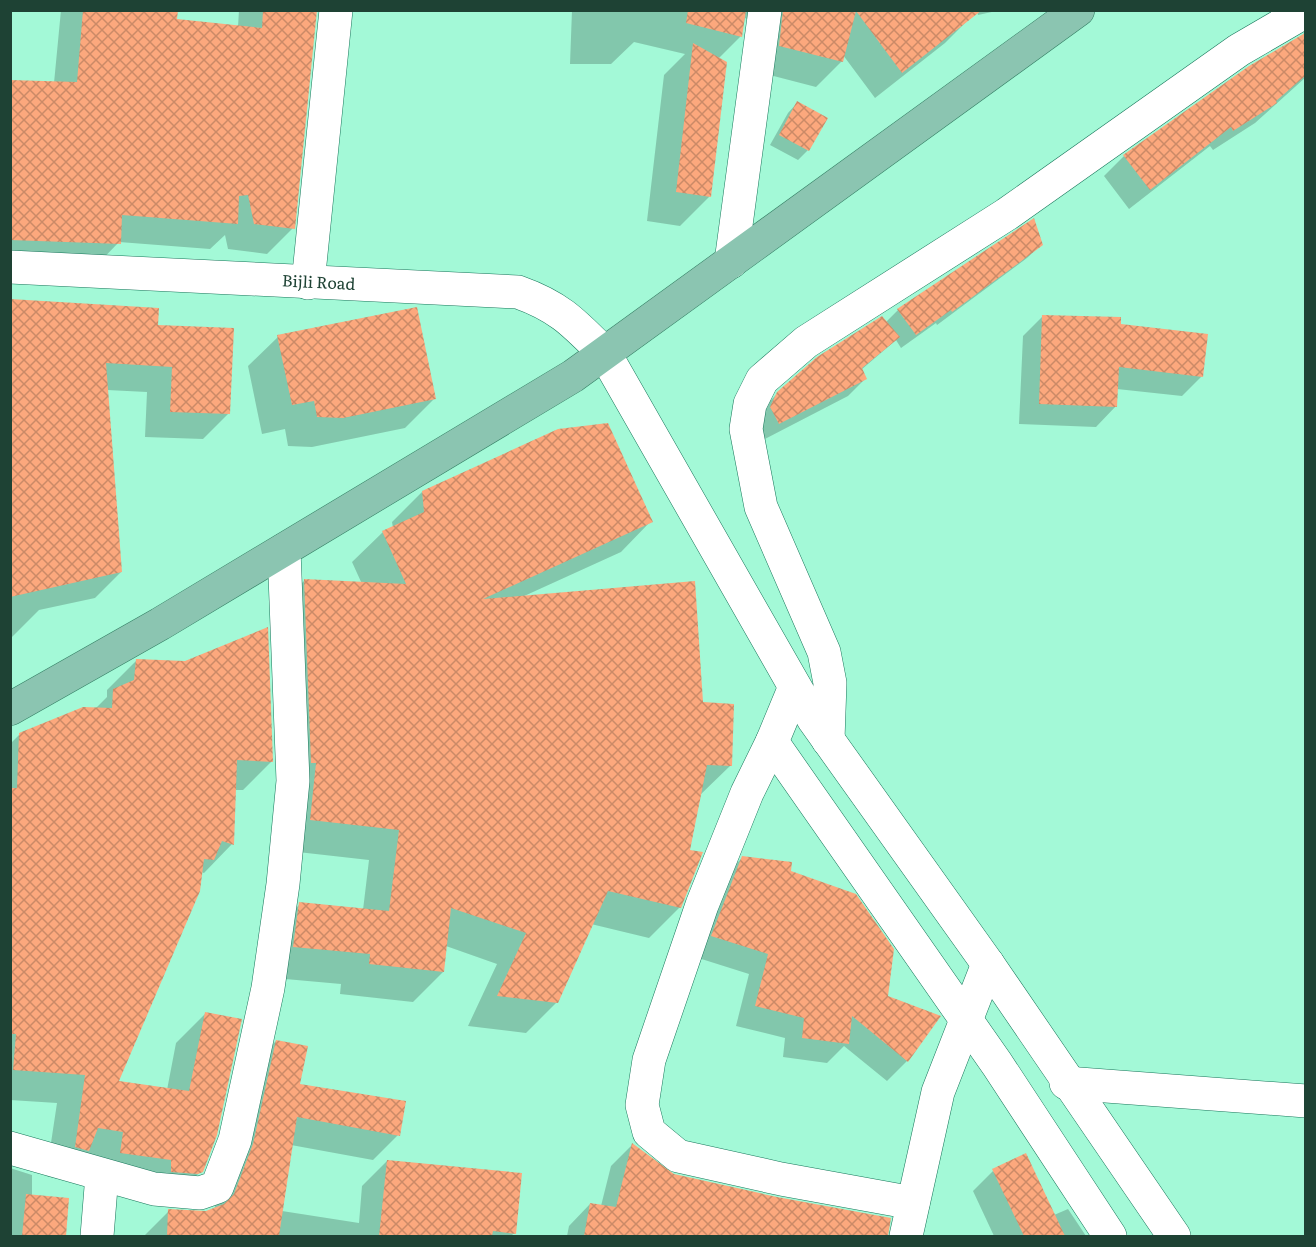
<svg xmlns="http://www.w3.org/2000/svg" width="1316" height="1247" font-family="Literata,serif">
  <defs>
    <pattern id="building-cross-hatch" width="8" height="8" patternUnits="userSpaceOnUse" patternTransform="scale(1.5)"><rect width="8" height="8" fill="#fca87d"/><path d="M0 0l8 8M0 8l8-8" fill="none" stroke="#cb8a67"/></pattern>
  </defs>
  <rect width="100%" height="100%" fill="#a3f9d7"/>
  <path fill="#0003" d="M 61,10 L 176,10 L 175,20 L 238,27 L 239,10 L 316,10 L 293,228 L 267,254 L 228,249 L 225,235 L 210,249 L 119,242 L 93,269 L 10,267 L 10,82 L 54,83 Z
    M 572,10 L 966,10 L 971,17 L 945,43 L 875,98 L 843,55 L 842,61 L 816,87 L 754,71 L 751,21 L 745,18 L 741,36 L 718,59 L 710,196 L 680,226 L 647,221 L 664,75 L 685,54 L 634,42 L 611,64 L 570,64 Z
    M 977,10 L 1001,10 L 978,15 Z
    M 1306,23 L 1306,77 L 1255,123 L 1213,150 L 1210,146 L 1129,209 L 1104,176 L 1124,156 L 1303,36 Z
    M 797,103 L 808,150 L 798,160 L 770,145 L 788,113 Z
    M 1042,244 L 1027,258 L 937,325 L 936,323 L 901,348 L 896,340 L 861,370 L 866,378 L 848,396 L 761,441 L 760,411 L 778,393 L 886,322 L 898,310 Z
    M 10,301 L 157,326 L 229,413 L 203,439 L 145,437 L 147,392 L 107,390 L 121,572 L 95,598 L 39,610 L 10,639 Z
    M 1043,316 L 1119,325 L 1202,376 L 1182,396 L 1117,389 L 1116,406 L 1096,427 L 1019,424 L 1023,336 Z
    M 278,337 L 435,398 L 405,428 L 312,447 L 288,446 L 285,429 L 262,434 L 248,366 Z
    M 422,492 L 651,521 L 621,552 L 522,597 L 702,704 L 730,766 L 699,796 L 680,907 L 649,938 L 591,924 L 557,1002 L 526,1033 L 468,1026 L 497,964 L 446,946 L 443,972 L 413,1002 L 340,994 L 341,984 L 263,977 L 270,934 L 300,904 L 363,910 L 369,860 L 280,850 L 274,611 L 304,581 L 362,584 L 352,562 L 383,532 L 393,528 L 392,522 Z
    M 136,661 L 272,761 L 243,790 L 234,790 L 232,844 L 204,873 L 201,872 L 117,1082 L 167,1090 L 176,1043 L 205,1014 L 201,1171 L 172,1201 L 79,1158 L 58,1179 L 46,1176 L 57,1103 L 10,1100 L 10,744 L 20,734 L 95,709 L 107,697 L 107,690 Z
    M 742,858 L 790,872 L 887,997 L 938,1017 L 907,1061 L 887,1081 L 844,1046 L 827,1063 L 783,1057 L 785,1038 L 736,1026 L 749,974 L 692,956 L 722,878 Z
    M 276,1041 L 299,1085 L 398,1135 L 373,1160 L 291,1145 L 282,1211 L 359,1223 L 362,1186 L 387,1161 L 514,1233 L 511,1236 L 144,1236 L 169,1211 L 206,1212 L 214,1209 L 229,1170 L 252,1066 Z
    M 632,1145 L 673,1176 L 777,1199 L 889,1219 L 887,1236 L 567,1236 L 569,1226 L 590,1204 L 601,1206 L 611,1166 Z
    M 10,1168 L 32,1175 L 32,1196 L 67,1199 L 64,1236 L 10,1236 Z
    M 993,1171 L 1054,1215 L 1068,1209 L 1086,1236 L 994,1236 L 973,1191 Z"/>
  <path fill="url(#building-cross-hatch)" d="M 83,10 L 178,10 L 177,19 L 262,28 L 263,10 L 317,10 L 295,229 L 254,224 L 248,195 L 239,196 L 238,224 L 122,215 L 121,244 L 10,240 L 10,80 L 77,82 Z
    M 688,10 L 746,10 L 742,37 L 686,23 Z
    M 783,10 L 982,10 L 902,73 L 856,11 L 843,62 L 779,46 Z
    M 1305,33 L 1305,76 L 1276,101 L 1277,103 L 1233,131 L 1231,127 L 1150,190 L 1123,155 L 1249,66 Z
    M 693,43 L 727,62 L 711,197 L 676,192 Z
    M 797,101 L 828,118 L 809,151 L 779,135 Z
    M 1034,218 L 1043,245 L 952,312 L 951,310 L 916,335 L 897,309 Z
    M 10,299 L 159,308 L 158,325 L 234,328 L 230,414 L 170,412 L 172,367 L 106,363 L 122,572 L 10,597 Z
    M 417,307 L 436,399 L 343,418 L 317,417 L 314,401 L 292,405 L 277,335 Z
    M 1042,315 L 1121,317 L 1121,324 L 1208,334 L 1203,377 L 1119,367 L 1117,407 L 1039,404 Z
    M 882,316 L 900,337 L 862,368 L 867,379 L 779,424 L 770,407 L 777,392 L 817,357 Z
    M 608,423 L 653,522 L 483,599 L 695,581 L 703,702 L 734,704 L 732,766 L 707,765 L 690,850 L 703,852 L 681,908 L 608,891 L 558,1003 L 497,996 L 526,933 L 451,908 L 444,972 L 369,964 L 370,954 L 293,947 L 299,902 L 389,911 L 399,830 L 310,820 L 316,763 L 311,763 L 304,579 L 406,584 L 382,531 L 424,512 L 422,491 L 558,429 Z
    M 268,627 L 273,762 L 237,760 L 234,845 L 222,841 L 214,860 L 204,859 L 200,891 L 119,1081 L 189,1091 L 205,1012 L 242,1019 L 217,1135 L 203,1172 L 198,1174 L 171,1172 L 171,1160 L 120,1153 L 123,1132 L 98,1128 L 89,1151 L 75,1147 L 85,1075 L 13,1070 L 16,1034 L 10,1034 L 10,788 L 17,788 L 19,733 L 83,707 L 112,708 L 113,689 L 134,680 L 136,659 L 185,661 Z
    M 742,856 L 792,862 L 791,871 L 856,894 L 894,949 L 888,996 L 941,1016 L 908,1062 L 852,1016 L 849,1044 L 802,1038 L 804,1018 L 755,1006 L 768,954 L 711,936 Z
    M 276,1040 L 308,1046 L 300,1084 L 406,1101 L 400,1136 L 297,1117 L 279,1236 L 167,1236 L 168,1209 L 206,1211 L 224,1204 L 234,1194 L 253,1144 Z
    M 632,1143 L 674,1174 L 777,1197 L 891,1218 L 888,1236 L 584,1236 L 590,1203 L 616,1207 Z
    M 1026,1153 L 1065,1236 L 1024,1236 L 992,1169 Z
    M 387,1160 L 522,1173 L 516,1234 L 493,1231 L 492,1236 L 379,1236 Z
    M 26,1194 L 69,1198 L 66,1236 L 22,1236 Z"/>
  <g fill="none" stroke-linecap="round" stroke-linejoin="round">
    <defs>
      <g id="minor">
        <path d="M 731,262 L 765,10"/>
        <path id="s1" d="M 10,267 L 518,292 C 560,307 574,323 605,354 L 814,720 L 988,964 L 1174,1236"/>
        <path d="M 308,283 L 336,10"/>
        <path d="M 794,689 L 772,742 L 997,1064 L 1110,1236"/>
        <path d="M 828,740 L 830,683 L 824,652 L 761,507 L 746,429 L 750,404 L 762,380 L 806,342 L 1007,214 L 1239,50 L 1306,11"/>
        <path d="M 772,742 L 747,793 L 702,905 L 649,1060 L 642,1105 L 649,1132 L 678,1156 L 781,1179 L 913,1203"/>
        <path d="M 1066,1083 L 1306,1101"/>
        <path d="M 10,1148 L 154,1189 L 200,1193 L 217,1187 L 235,1140 L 268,988 L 283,884 L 293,781 L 284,550"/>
        <path d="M 97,1236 L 102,1175"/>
        <path d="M 906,1236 L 938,1092 L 988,964"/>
      </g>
      <path id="major" d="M 10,709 L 160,624 L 573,376 L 1078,10"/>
    </defs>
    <use href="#minor" stroke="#18775b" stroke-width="34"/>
    <use href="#major" stroke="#337e63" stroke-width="34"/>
    <use href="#minor" stroke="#fff" stroke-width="33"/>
    <use href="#major" stroke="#8bc5b1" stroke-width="33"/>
  </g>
  <g text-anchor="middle" stroke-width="4.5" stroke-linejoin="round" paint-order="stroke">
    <g font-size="16" fill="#1e4234" stroke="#a3f9d7">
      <text dy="6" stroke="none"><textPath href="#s1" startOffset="309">Bijli Road</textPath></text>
    </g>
  </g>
  <rect width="1316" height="1247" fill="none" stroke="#1e4234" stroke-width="24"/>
</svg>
